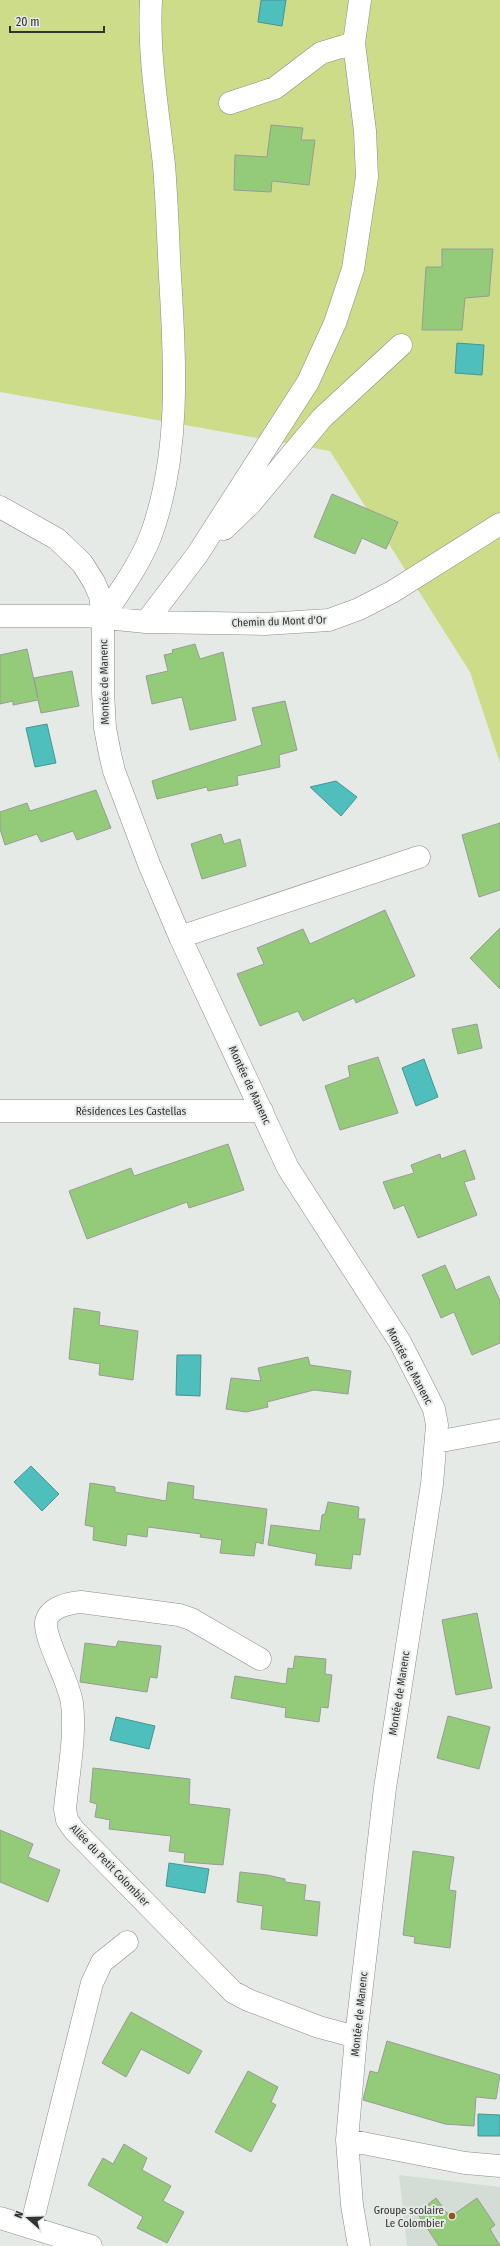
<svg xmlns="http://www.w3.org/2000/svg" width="500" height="2246" font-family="'Fira Sans Condensed',sans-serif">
  <rect width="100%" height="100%" fill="#e6eae7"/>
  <path fill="#d3ddd6" d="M 399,2175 L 500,2187 L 500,2246 L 407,2246 Z"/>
  <path fill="#ccdc89" d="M 0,0 L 500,0 L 500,763 L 470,672 L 330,451 L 0,392 Z"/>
  <path fill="#4ebfbc" stroke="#459592" d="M 261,0 L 286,0 L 282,26 L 258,22 Z
    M 457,343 L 484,345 L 482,375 L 455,373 Z
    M 47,724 L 56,763 L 35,767 L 26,728 Z
    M 336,781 L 357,797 L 341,816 L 310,787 Z
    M 424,1059 L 438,1097 L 416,1106 L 402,1068 Z
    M 177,1355 L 201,1355 L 200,1396 L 176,1395 Z
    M 31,1466 L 59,1494 L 42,1511 L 14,1482 Z
    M 116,1717 L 155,1726 L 149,1749 L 110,1740 Z
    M 169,1863 L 209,1869 L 205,1893 L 166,1886 Z
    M 478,2114 L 500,2115 L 500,2136 L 478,2136 Z"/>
  <path fill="#93cb78" stroke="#999b98" d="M 271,125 L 303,128 L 301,140 L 315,140 L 309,185 L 272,181 L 271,192 L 234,190 L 235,155 L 267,157 Z
    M 442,249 L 493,249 L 489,296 L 465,298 L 462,330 L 422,330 L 426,267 L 442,267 Z
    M 332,494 L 398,522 L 386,549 L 362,538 L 355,554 L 314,537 Z
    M 195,644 L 200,659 L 223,652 L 236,720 L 190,730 L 182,697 L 152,704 L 146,676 L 168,671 L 164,655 L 173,653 L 172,650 Z
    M 27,649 L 38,698 L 34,678 L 72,671 L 79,706 L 41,713 L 38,700 L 13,705 L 13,701 L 0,704 L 0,655 Z
    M 285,701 L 297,750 L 279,755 L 280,767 L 237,776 L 238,785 L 208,791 L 207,787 L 157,799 L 152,781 L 262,745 L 252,708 Z
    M 96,790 L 111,828 L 77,840 L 73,831 L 41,842 L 37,834 L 5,845 L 0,829 L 0,812 L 27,803 L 30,811 Z
    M 500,823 L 500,890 L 479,897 L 462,835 Z
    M 221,834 L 224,844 L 240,839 L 246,866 L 202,879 L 191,844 Z
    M 385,910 L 415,976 L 356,1003 L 354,998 L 303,1021 L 298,1011 L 260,1026 L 237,974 L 264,964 L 257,948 L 303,929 L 310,944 Z
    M 500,928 L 500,989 L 470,958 Z
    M 477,1024 L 482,1048 L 458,1054 L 452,1029 Z
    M 378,1057 L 398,1113 L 340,1130 L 325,1086 L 350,1077 L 348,1066 Z
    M 228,1144 L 244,1190 L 189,1208 L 187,1202 L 87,1239 L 69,1191 L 131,1168 L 134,1176 Z
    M 465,1150 L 475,1179 L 464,1182 L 477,1215 L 418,1238 L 404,1205 L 394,1209 L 383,1182 L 414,1173 L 411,1165 L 440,1154 L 441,1159 Z
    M 445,1265 L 456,1290 L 489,1276 L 500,1301 L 500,1343 L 472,1355 L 454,1312 L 441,1318 L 422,1275 Z
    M 74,1308 L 100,1312 L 99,1325 L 138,1331 L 133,1380 L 99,1375 L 100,1364 L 69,1359 Z
    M 308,1357 L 310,1365 L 351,1371 L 348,1394 L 314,1390 L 267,1402 L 268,1407 L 246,1412 L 226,1409 L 231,1378 L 261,1381 L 258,1368 Z
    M 168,1482 L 194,1486 L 193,1499 L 267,1509 L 263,1544 L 256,1542 L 254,1556 L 220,1553 L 222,1540 L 200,1537 L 201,1534 L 148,1527 L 147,1537 L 127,1534 L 126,1546 L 93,1540 L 94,1527 L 85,1525 L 90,1483 L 115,1487 L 115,1492 L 166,1501 Z
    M 328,1502 L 359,1507 L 358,1519 L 365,1519 L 360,1555 L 353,1554 L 351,1569 L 315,1565 L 317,1554 L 268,1545 L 271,1525 L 320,1531 L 322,1515 L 325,1514 Z
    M 477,1613 L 492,1688 L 456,1695 L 442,1620 Z
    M 118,1641 L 161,1646 L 157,1678 L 150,1677 L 147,1692 L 80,1682 L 85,1643 L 116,1647 Z
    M 295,1656 L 326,1659 L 325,1674 L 332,1675 L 328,1708 L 321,1707 L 319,1722 L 285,1717 L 286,1708 L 231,1698 L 235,1676 L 286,1684 L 288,1668 L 293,1669 Z
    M 448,1716 L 490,1727 L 479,1769 L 437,1758 Z
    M 93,1768 L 190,1779 L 189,1804 L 230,1809 L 223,1865 L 184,1862 L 185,1853 L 169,1851 L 171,1836 L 109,1829 L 110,1820 L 95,1817 L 97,1804 L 90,1802 Z
    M 0,1830 L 33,1844 L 28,1857 L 60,1870 L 48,1902 L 0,1882 Z
    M 413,1851 L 454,1857 L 449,1890 L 456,1891 L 450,1948 L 414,1943 L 415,1937 L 403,1935 Z
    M 240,1872 L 267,1875 L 285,1879 L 285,1882 L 306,1885 L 304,1900 L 320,1902 L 317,1936 L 261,1929 L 263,1906 L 237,1902 Z
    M 131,2012 L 202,2051 L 189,2074 L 141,2049 L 126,2077 L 102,2063 Z
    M 387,2041 L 500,2075 L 496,2099 L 476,2097 L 474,2126 L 445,2124 L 363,2100 L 370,2071 L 378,2073 Z
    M 248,2071 L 278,2087 L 271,2102 L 276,2105 L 251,2152 L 215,2132 Z
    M 124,2144 L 147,2158 L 142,2170 L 171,2186 L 163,2201 L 184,2212 L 167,2243 L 137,2228 L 143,2217 L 88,2185 L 103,2158 L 113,2164 Z
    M 436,2198 L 450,2217 L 477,2198 L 495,2225 L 490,2229 L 500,2246 L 439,2246 L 417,2213 Z"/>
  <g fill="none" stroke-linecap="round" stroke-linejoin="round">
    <defs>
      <path id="minor" d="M 230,103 L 275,88 L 321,53 L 354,43
        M 0,507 L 57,539 L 82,563 L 94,582 L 100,596 L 103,617 L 103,692 L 105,728 L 110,754 L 114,771 L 149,864 L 180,937 L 288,1168 L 400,1342 L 423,1387 L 434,1409 L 437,1425 L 432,1484 L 385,1788 L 356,2037 L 347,2140 L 352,2205 L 359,2246
        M 224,529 L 251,503 L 322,418 L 401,345
        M 0,616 L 86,616 L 146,622 L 265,624 L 329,620 L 359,609 L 392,592 L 500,524
        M 103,617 C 120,591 140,564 151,535 C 181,453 175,361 170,276 C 168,239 167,202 164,165 C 158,110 148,55 151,0
        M 146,622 L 197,555 L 308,382 L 335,323 L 353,269 L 367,177 L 365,131 L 354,43 L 360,0
        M 180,937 L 419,857
        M 0,1111 L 262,1111
        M 436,1442 L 500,1430
        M 260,1659 L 191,1619 L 179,1615 L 81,1602 C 69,1603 49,1607 46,1622 C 44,1639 69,1681 72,1703 C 76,1737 68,1775 65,1809 L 67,1820 L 74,1830 L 233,1992 L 248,2000 L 319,2027 L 356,2037
        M 347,2140 L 465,2163 L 500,2166
        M 0,2218 L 91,2246
        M 31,2227 L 92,1983 L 102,1962 L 127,1942"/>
    </defs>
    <use href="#minor" stroke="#898c8a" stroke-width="23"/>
    <use href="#minor" stroke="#fff" stroke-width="22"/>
  </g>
  <circle fill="#925518" stroke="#e6eae7" stroke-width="1.5" cx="452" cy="2216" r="4"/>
  <g text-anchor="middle" stroke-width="4" stroke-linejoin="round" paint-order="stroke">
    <g font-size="11" fill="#313231" stroke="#e6eae7">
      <text transform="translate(279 621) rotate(-2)" y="4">Chemin du Mont d'Or</text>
      <text transform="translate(104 682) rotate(-91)" y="4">Montée de Manenc</text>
      <text transform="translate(250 1085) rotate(65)" y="4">Montée de Manenc</text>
      <text x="131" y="1115">Résidences Les Castellas</text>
      <text transform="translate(410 1366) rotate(62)" y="4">Montée de Manenc</text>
      <text transform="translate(399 1693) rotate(-81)" y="4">Montée de Manenc</text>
      <text transform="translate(110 1865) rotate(46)" y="4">Allée du Petit Colombier</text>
      <text transform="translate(359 2014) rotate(-84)" y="4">Montée de Manenc</text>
    </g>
    <g font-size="11" fill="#313231" stroke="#e6eae7" text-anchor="end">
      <text x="444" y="2214">Groupe scolaire<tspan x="444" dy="13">Le Colombier</tspan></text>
    </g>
  </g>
  <g transform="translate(28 2218) rotate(290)" stroke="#e6eae7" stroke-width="3" paint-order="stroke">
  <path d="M0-3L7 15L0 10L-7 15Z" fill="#313231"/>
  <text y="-6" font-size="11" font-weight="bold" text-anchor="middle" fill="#313231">N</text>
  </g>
  <path d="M10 26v6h94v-6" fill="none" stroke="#313231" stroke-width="2"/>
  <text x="16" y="26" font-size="12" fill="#313231" stroke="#e6eae7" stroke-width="3" paint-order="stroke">20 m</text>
</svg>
